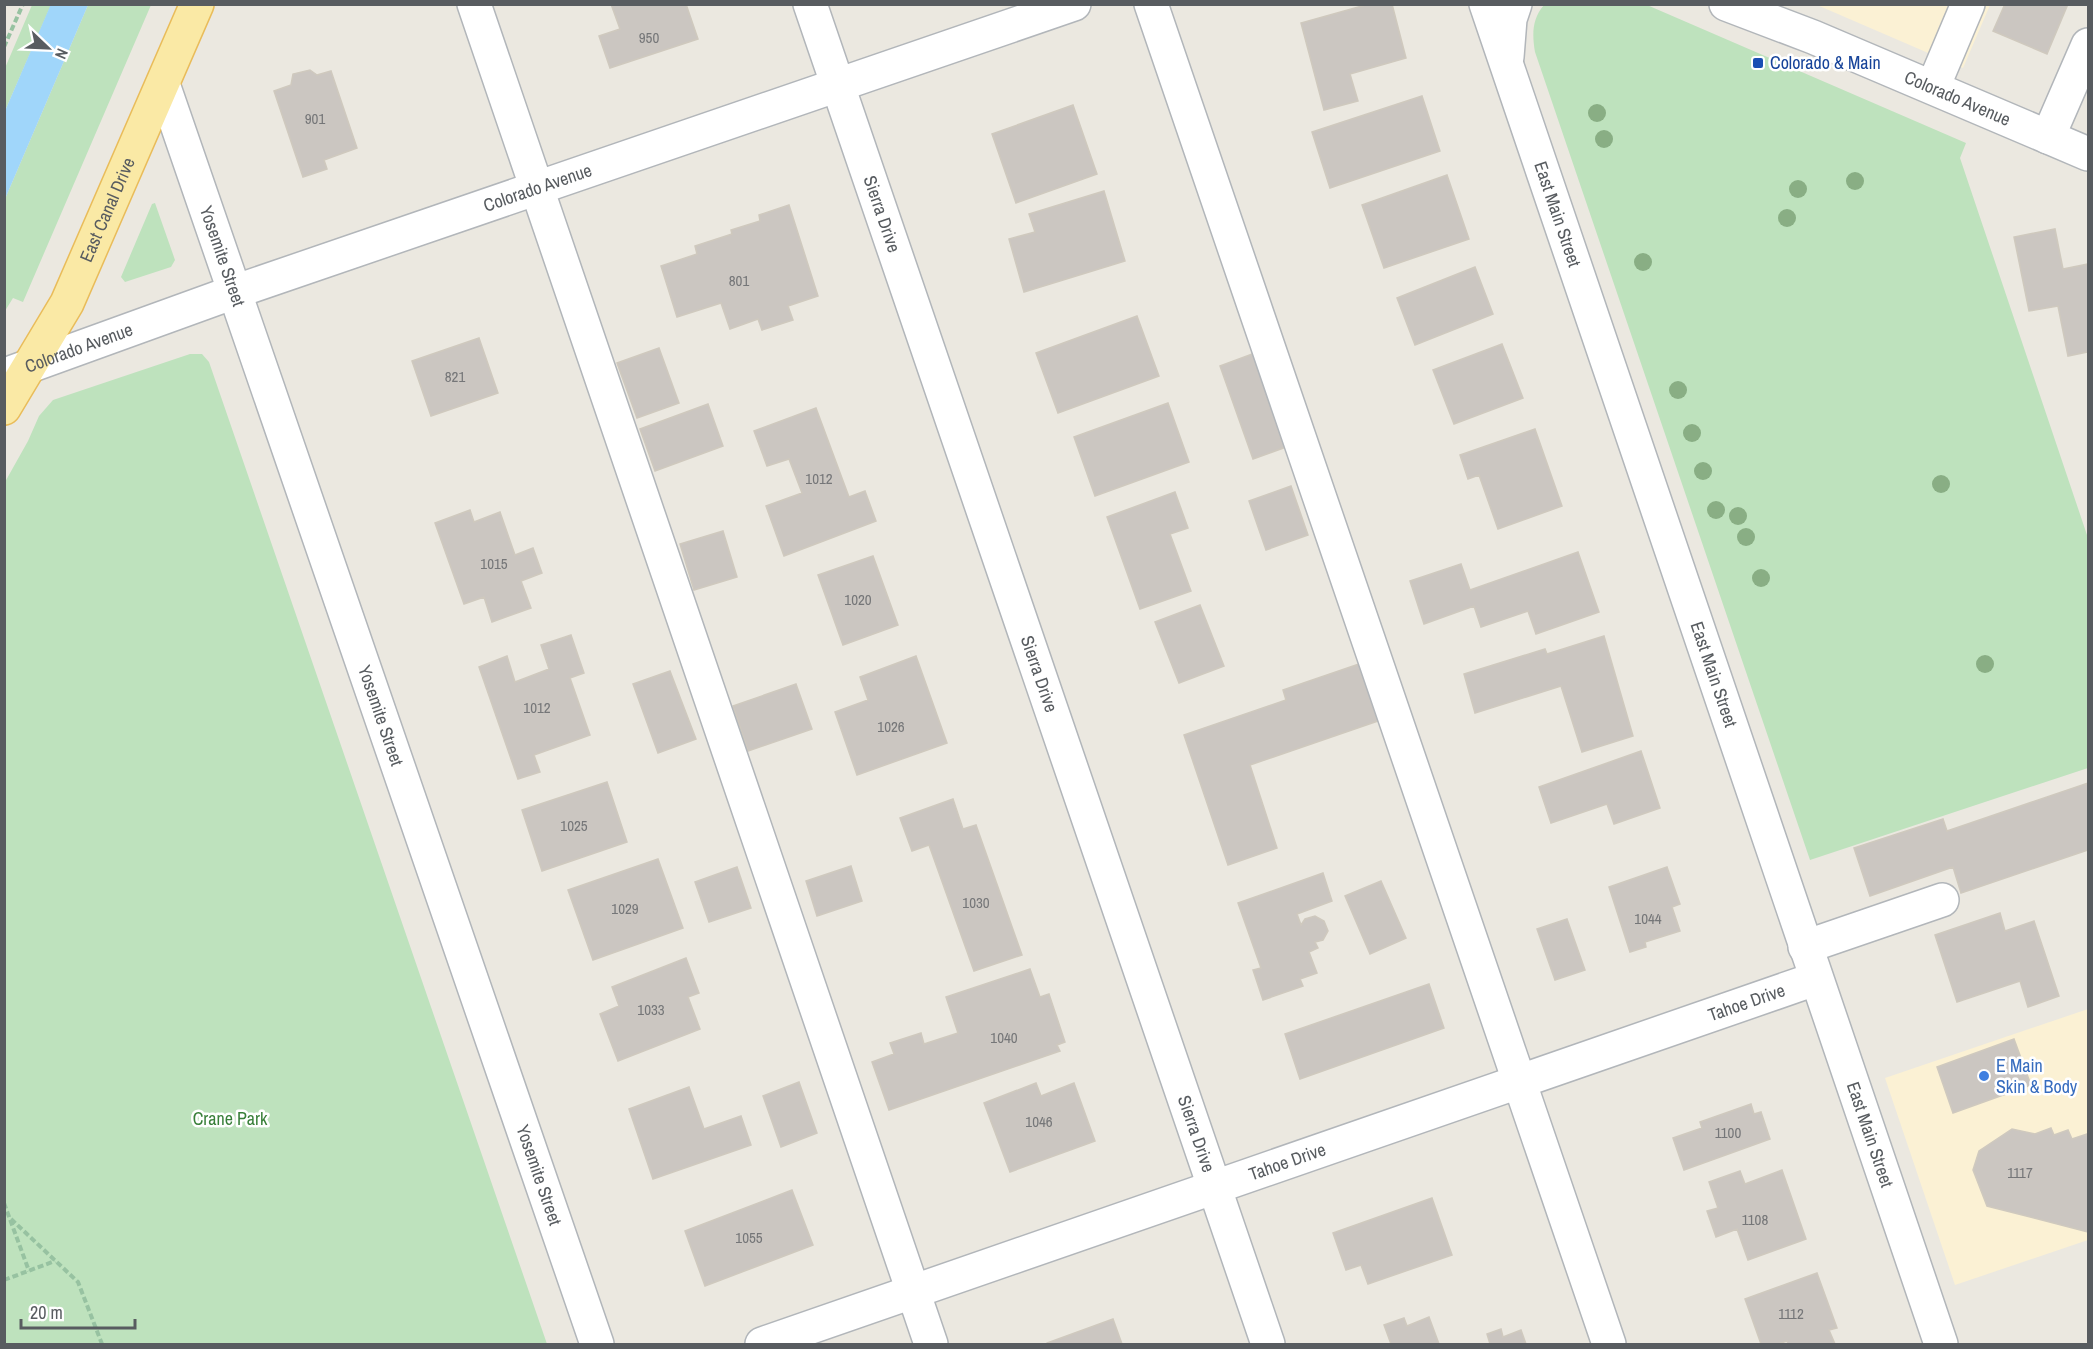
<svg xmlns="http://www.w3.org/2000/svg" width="2093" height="1349" font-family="'Archivo Narrow',sans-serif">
  <rect width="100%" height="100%" fill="#ebe8e0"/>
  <path fill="#fbf1d4" d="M 1817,5 L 1990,5 L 1963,68 Z
    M 2088,1009 L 2088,1240 L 1955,1285 L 1885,1078 Z"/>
  <path fill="#bee2bd" d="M 32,5 L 51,5 L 5,111 L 5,68 Z
    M 88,5 L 151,5 L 23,302 L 13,298 L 5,311 L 5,199 Z
    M 1544,5 L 1647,5 L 1966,143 L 1960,158 L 2088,538 L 2088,768 L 1810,860 L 1535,52 C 1532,34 1532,19 1544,5 Z
    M 155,203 L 175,260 L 171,267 L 125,282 L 121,277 L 152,204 Z
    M 190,354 L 202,354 L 209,362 L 547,1344 L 5,1344 L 5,482 L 28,441 L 39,416 L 53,400 Z"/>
  <path fill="#a0d6fa" d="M 51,4 L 88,5 L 5,199 L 5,111 Z"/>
  <path fill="#cbc6c1" stroke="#cfc9be" stroke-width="1.5" d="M 611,4 L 686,4 L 698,39 L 610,68 L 599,36 L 620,29 Z
    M 1369,4 L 1392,4 L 1406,58 L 1350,74 L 1358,101 L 1324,110 L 1301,23 Z
    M 2005,4 L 2068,4 L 2047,54 L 1993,31 Z
    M 310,70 L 317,75 L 331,71 L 357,148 L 324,160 L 327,169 L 303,177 L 274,91 L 291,85 L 293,74 Z
    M 1422,96 L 1440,151 L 1330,188 L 1312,132 Z
    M 1073,105 L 1097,174 L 1016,203 L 992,134 Z
    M 1447,175 L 1469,239 L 1384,268 L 1362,205 Z
    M 1104,191 L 1125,261 L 1024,292 L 1009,239 L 1035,232 L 1029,214 Z
    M 789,205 L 818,296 L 788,306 L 793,320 L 762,330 L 758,319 L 730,329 L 721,303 L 677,317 L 661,266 L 697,254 L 695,246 L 732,234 L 731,230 L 760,221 L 759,215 Z
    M 2055,229 L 2063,269 L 2088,264 L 2088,352 L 2068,356 L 2058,306 L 2029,311 L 2014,237 Z
    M 1475,267 L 1493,314 L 1415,345 L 1397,298 Z
    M 1137,316 L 1159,376 L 1058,413 L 1036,353 Z
    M 479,338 L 498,393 L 431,416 L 412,361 Z
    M 1502,344 L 1523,398 L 1454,424 L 1433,370 Z
    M 659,348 L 679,403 L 637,418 L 617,363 Z
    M 1255,353 L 1289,446 L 1253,459 L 1220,366 Z
    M 1168,403 L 1189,462 L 1095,496 L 1074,437 Z
    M 708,404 L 723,446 L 655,471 L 640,429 Z
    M 816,408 L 849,497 L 865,491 L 876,521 L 784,556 L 766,506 L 802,493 L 789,459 L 767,466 L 754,431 Z
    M 1535,429 L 1562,506 L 1498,529 L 1479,475 L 1468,479 L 1460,455 Z
    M 1291,486 L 1308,535 L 1266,550 L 1249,501 Z
    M 1175,492 L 1188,528 L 1170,534 L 1191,591 L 1140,609 L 1107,517 Z
    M 470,510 L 474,522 L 500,512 L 515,555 L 533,548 L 542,573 L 521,581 L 531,608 L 492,622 L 484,597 L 464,604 L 435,523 Z
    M 723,531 L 737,577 L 694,590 L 680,544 Z
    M 1578,552 L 1599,612 L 1536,634 L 1528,611 L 1481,627 L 1474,606 L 1424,624 L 1410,581 L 1461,564 L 1470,590 Z
    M 873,556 L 898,625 L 843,645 L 818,575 Z
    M 1200,605 L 1224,666 L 1179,683 L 1155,622 Z
    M 571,635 L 584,673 L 570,678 L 590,735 L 534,755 L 540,772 L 518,779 L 479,667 L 507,656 L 515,682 L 549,669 L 541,645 Z
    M 1604,636 L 1633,736 L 1582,752 L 1561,686 L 1475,713 L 1464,674 L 1545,649 L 1547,654 Z
    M 916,656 L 947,743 L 857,775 L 835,712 L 868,700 L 860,677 Z
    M 1359,664 L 1378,721 L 1250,765 L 1277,848 L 1228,865 L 1184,735 L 1286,700 L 1283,690 Z
    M 670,671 L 696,739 L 658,753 L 633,684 Z
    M 796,684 L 812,729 L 748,751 L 733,706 Z
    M 1641,751 L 1660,808 L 1614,824 L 1607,804 L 1551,823 L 1539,787 Z
    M 607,782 L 627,842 L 542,871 L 522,810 Z
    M 2088,783 L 2088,850 L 1961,893 L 1953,867 L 1870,896 L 1854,848 L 1943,819 L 1947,831 Z
    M 953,799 L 963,829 L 976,825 L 1022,955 L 974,971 L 929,845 L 912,851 L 900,818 Z
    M 658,859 L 683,928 L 593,960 L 568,890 Z
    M 851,866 L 862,901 L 817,916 L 806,881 Z
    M 737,867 L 751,908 L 709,922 L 695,882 Z
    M 1667,867 L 1680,904 L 1672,907 L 1680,931 L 1645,942 L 1646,947 L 1630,952 L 1609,887 Z
    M 1323,873 L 1332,901 L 1297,914 L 1301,925 L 1305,919 L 1315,916 L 1324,921 L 1328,931 L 1323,940 L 1315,942 L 1318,948 L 1309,952 L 1317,973 L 1300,979 L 1303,986 L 1263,1000 L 1253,970 L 1261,968 L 1238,903 Z
    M 1381,881 L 1406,938 L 1370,954 L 1345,896 Z
    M 2000,913 L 2005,931 L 2034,921 L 2059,996 L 2028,1007 L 2020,981 L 1957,1002 L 1935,935 Z
    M 1567,919 L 1585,970 L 1555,980 L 1537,929 Z
    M 686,958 L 699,993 L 688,997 L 700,1029 L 618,1061 L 600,1014 L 619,1006 L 612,987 Z
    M 1030,969 L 1040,997 L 1049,994 L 1065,1042 L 1057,1045 L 1060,1051 L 889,1110 L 872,1062 L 894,1054 L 890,1043 L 921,1033 L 924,1044 L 958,1033 L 946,997 Z
    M 1429,984 L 1444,1028 L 1300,1079 L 1285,1034 Z
    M 2014,1039 L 2031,1085 L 1953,1113 L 1937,1067 Z
    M 799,1082 L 817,1133 L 781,1147 L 763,1096 Z
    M 1036,1083 L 1041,1096 L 1074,1083 L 1095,1141 L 1010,1172 L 984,1103 Z
    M 689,1087 L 704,1129 L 741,1116 L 751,1145 L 653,1179 L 629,1109 Z
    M 1751,1104 L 1754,1114 L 1761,1112 L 1770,1139 L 1684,1170 L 1673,1138 L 1702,1128 L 1700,1122 Z
    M 2051,1128 L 2054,1135 L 2068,1130 L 2072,1139 L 2087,1134 L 2088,1140 L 2088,1232 L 1987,1206 L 1973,1170 L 1979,1151 L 2012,1129 L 2035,1134 Z
    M 1782,1170 L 1806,1239 L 1748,1260 L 1737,1229 L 1716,1237 L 1707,1211 L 1718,1208 L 1709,1182 L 1740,1171 L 1745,1184 Z
    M 792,1190 L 813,1245 L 705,1286 L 685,1231 Z
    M 1432,1198 L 1452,1255 L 1368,1284 L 1361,1265 L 1346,1270 L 1333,1233 Z
    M 1817,1273 L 1837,1328 L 1829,1330 L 1835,1344 L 1788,1344 L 1787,1341 L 1778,1344 L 1761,1344 L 1745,1299 Z
    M 1429,1317 L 1439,1344 L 1391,1344 L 1384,1325 L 1404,1318 L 1407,1326 Z
    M 1113,1319 L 1122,1344 L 1047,1344 L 1047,1343 Z
    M 1501,1329 L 1503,1337 L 1521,1330 L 1526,1344 L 1490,1344 L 1487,1334 Z"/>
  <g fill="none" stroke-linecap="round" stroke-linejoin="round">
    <defs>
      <g id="minor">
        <path d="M 474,4 L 931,1344"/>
        <path id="s1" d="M 810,4 L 1268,1344"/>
        <path d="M 1151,4 L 1609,1344"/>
        <path id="s2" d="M 1486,4 L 1941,1344"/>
        <path id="s3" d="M 1726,4 L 1813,37 L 2088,154"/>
        <path d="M 1507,57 L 1510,19 L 1515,4"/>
        <path id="s4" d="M 163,84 L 597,1344"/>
        <path d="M 1933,87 L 1968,4"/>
        <path d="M 2048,137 L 2088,45"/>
        <path id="s5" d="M 13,372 L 234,292 L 1074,4"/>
        <path d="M 1805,947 L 1942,900"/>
        <path id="s6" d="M 762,1344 L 1815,979"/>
      </g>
      <g id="major">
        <path id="s7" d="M 4,408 L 67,303 L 197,4"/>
      </g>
    </defs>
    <use href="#minor" stroke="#b2b6ba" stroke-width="36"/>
    <use href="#major" stroke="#e9bc5a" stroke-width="36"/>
    <path stroke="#97c2a1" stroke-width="4" stroke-dasharray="6 3" stroke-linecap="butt" d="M 4,47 L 23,4
      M 4,1203 L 29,1271
      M 11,1219 L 78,1282 L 102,1344
      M 4,1280 L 55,1261"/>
    <use href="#minor" stroke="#fff" stroke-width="33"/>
    <use href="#major" stroke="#fae9a5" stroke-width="33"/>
  </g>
  <g fill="#89ae84">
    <circle cx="1597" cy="113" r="9"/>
    <circle cx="1604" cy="139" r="9"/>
    <circle cx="1855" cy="181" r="9"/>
    <circle cx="1798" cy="189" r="9"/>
    <circle cx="1787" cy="218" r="9"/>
    <circle cx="1643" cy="262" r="9"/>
    <circle cx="1678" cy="390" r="9"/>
    <circle cx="1692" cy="433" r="9"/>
    <circle cx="1703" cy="471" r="9"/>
    <circle cx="1941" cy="484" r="9"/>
    <circle cx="1716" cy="510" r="9"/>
    <circle cx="1738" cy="516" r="9"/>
    <circle cx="1746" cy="537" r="9"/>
    <circle cx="1761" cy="578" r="9"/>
    <circle cx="1985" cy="664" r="9"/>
  </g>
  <rect fill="#1a4fb4" stroke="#fff" stroke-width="2" x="1752" y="57" width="12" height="12" rx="3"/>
  <circle fill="#3f7fe0" stroke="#fff" stroke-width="2" cx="1984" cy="1076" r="6"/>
  <g text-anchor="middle" stroke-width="5" stroke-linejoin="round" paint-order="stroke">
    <g font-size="15" fill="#757678">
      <text x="649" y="43">950</text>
      <text x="315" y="124">901</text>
      <text x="739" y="286">801</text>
      <text x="455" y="382">821</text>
      <text x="819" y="484">1012</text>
      <text x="494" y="569">1015</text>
      <text x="858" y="605">1020</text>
      <text x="537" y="713">1012</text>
      <text x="891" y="732">1026</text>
      <text x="574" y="831">1025</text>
      <text x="976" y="908">1030</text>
      <text x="625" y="914">1029</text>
      <text x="1648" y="924">1044</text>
      <text x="651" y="1015">1033</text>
      <text x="1004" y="1043">1040</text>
      <text x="1039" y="1127">1046</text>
      <text x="1728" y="1138">1100</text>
      <text x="2020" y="1178">1117</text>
      <text x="1755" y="1225">1108</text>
      <text x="749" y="1243">1055</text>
      <text x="1791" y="1319">1112</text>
    </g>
    <g font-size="18" fill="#164399" stroke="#fff" text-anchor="start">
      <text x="1770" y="69">Colorado &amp; Main</text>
    </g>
    <g font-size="18" fill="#585c60" stroke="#fff">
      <text dy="6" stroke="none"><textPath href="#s3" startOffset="250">Colorado Avenue</textPath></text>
      <text dy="6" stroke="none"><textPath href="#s5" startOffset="556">Colorado Avenue</textPath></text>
      <text dy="6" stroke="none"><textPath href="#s7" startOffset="224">East Canal Drive</textPath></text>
      <text dy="6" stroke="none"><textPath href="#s1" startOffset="222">Sierra Drive</textPath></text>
      <text dy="6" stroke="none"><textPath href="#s2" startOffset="222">East Main Street</textPath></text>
      <text dy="6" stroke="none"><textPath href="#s4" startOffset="182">Yosemite Street</textPath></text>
      <text dy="6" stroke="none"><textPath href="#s5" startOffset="70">Colorado Avenue</textPath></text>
      <text dy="6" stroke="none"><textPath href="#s1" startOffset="708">Sierra Drive</textPath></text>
      <text dy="6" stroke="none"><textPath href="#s2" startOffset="708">East Main Street</textPath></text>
      <text dy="6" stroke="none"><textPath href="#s4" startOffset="668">Yosemite Street</textPath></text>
      <text dy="6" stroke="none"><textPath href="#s6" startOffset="1042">Tahoe Drive</textPath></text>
      <text dy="6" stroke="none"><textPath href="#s1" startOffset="1194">Sierra Drive</textPath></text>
      <text dy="6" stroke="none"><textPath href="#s2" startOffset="1194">East Main Street</textPath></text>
      <text dy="6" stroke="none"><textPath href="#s6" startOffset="556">Tahoe Drive</textPath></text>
      <text dy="6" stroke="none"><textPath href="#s4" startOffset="1154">Yosemite Street</textPath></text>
    </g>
    <g font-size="18" fill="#366cbe" stroke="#fff" text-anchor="start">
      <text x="1996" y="1072">E Main<tspan x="1996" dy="21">Skin &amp; Body</tspan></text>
    </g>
    <g font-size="18" fill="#387f39" stroke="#fff">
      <text x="230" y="1125">Crane Park</text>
    </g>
  </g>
  <rect width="2093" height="1349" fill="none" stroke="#585c60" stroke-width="12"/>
  <g transform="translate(48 48) rotate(113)" stroke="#ffffff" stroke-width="4.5" paint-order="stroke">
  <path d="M0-4.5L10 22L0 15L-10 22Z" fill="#585c60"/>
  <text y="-9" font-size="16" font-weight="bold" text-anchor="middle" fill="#585c60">N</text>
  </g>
  <path d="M21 1319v9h114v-9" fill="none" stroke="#585c60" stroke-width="3"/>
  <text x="30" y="1319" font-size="18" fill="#585c60" stroke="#ffffff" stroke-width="4.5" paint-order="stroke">20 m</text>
</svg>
